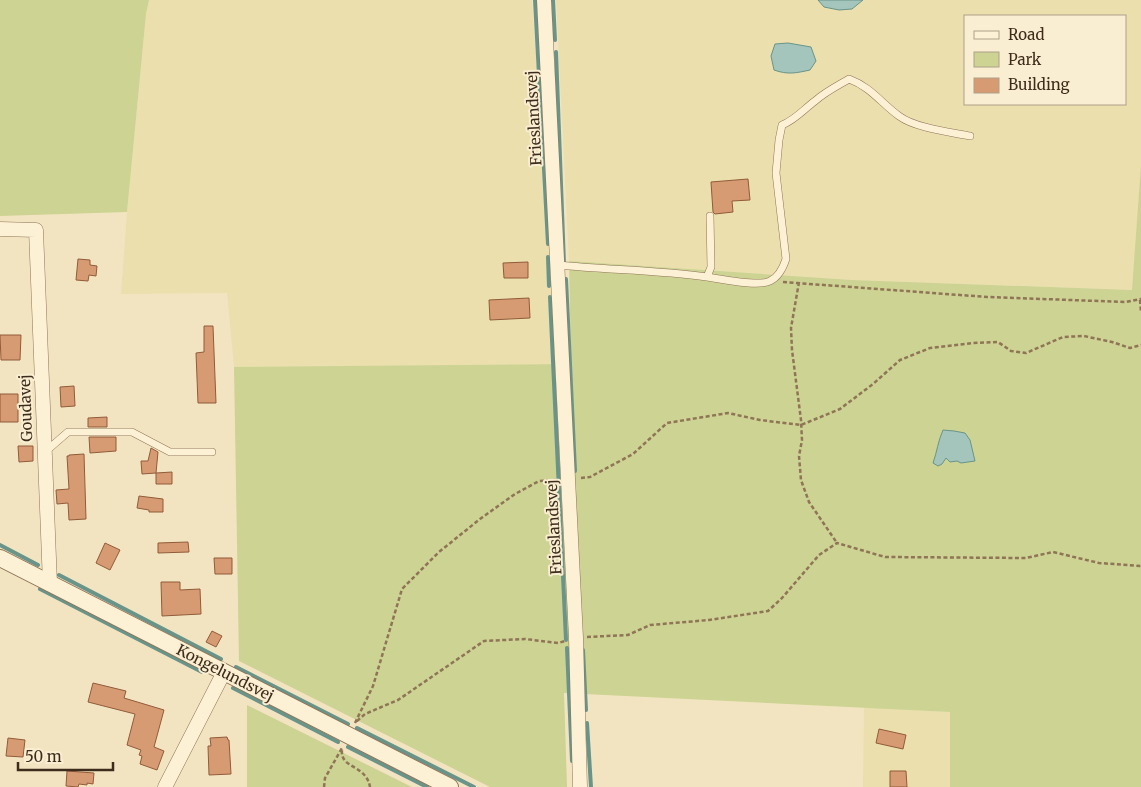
<svg xmlns="http://www.w3.org/2000/svg" width="1141" height="787" font-family="Merriweather,serif">
  <rect width="100%" height="100%" fill="#f3e4c1"/>
  <path fill="#eadfad" fill-rule="evenodd" d="M 149,0 L 532,0 L 550,251 L 554,364 L 234,367 L 227,293 L 121,294 L 127,212 L 146,14 Z
    M 556,0 L 1141,0 L 1141,165 L 1133,290 L 852,280 L 569,261 ZM 965,16 L 1125,16 L 1125,104 L 965,104 Z
    M 864,707 L 950,712 L 950,787 L 863,787 Z"/>
  <path fill="#ccd393" d="M 0,0 L 149,0 L 146,14 L 127,212 L 0,216 Z
    M 1141,165 L 1141,787 L 950,787 L 950,712 L 564,693 L 567,787 L 490,787 L 239,661 L 234,367 L 571,364 L 569,261 L 852,280 L 1132,290 Z
    M 247,705 L 412,787 L 247,787 Z"/>
  <path fill="#a4c5bb" stroke="#699489" d="M 818,0 L 863,0 L 852,9 L 839,10 L 824,7 Z
    M 788,43 L 811,47 L 816,61 L 810,70 C 796,73 788,75 774,70 L 771,56 L 775,44 Z
    M 943,430 L 954,431 L 965,433 L 970,440 L 975,461 L 961,463 L 957,461 L 950,462 L 946,458 L 942,464 L 938,466 L 933,463 C 937,452 938,441 943,430 Z"/>
  <g fill="none" stroke-linecap="round" stroke-linejoin="round">
    <path stroke="#699489" stroke-width="4" d="M 535,0 L 548,244
      M 553,0 L 555,40
      M 556,52 L 564,264
      M 548,257 L 549,286
      M 566,279 L 575,471
      M 550,297 L 566,640
      M 0,545 L 38,565
      M 59,575 L 221,659
      M 40,589 L 202,672
      M 567,648 L 572,761
      M 583,650 L 586,710
      M 236,667 L 348,724
      M 233,688 L 338,742
      M 587,723 L 591,787
      M 357,728 L 474,787
      M 348,747 L 427,787"/>
  </g>
  <path fill="#d69b72" stroke="#915b39" d="M 748,179 L 750,200 L 732,201 L 733,212 L 715,214 L 713,212 L 711,182 Z
    M 78,259 L 90,260 L 90,265 L 97,266 L 96,276 L 89,275 L 88,281 L 76,280 Z
    M 528,262 L 528,278 L 504,278 L 503,263 Z
    M 529,298 L 530,318 L 490,320 L 489,300 Z
    M 204,326 L 213,326 L 216,403 L 198,403 L 196,353 L 204,352 Z
    M 0,335 L 21,335 L 20,360 L 1,360 Z
    M 74,386 L 75,406 L 61,407 L 60,387 Z
    M 0,394 L 18,394 L 18,422 L 0,422 Z
    M 107,417 L 107,427 L 88,427 L 88,418 Z
    M 89,437 L 116,437 L 116,451 L 90,453 Z
    M 18,446 L 33,446 L 33,461 L 19,462 Z
    M 151,448 L 158,452 L 156,473 L 142,474 L 141,461 L 148,461 Z
    M 84,454 L 86,519 L 69,520 L 68,503 L 57,504 L 56,490 L 69,489 L 67,456 L 69,456 L 69,455 Z
    M 172,472 L 172,484 L 156,484 L 156,473 Z
    M 139,496 L 163,499 L 163,512 L 149,512 L 149,510 L 137,508 Z
    M 188,542 L 189,552 L 158,553 L 158,543 Z
    M 105,543 L 120,550 L 110,570 L 96,563 Z
    M 214,558 L 232,558 L 232,574 L 215,574 Z
    M 161,582 L 180,582 L 180,590 L 200,589 L 201,614 L 162,616 Z
    M 212,631 L 222,636 L 216,647 L 206,642 Z
    M 93,683 L 126,691 L 124,698 L 164,710 L 154,747 L 164,751 L 157,770 L 140,764 L 142,756 L 139,755 L 141,750 L 127,745 L 135,714 L 88,702 Z
    M 879,729 L 906,735 L 903,749 L 876,743 Z
    M 227,737 L 228,740 L 229,740 L 231,774 L 209,775 L 208,746 L 211,746 L 210,738 Z
    M 8,738 L 25,740 L 23,757 L 6,756 Z
    M 67,771 L 94,773 L 93,784 L 87,783 L 87,785 L 79,784 L 78,787 L 66,786 Z
    M 890,771 L 906,771 L 907,787 L 890,787 Z"/>
  <g fill="none" stroke-linecap="round" stroke-linejoin="round">
    <defs>
      <path id="service" d="M 710,216 L 711,267 L 707,277 C 721,279 759,287 770,281 C 779,277 783,268 786,259 L 776,173 L 779,140 L 782,125 C 795,120 804,109 815,101 C 825,92 837,86 849,79 C 871,87 881,103 899,116 C 915,128 950,132 970,136
        M 558,265 C 607,270 658,270 707,277
        M 45,452 L 68,432 L 132,432 L 170,452 L 212,452"/>
      <path id="minor" d="M 544,0 L 576,638 L 580,787
        M 0,229 L 36,230 L 50,584
        M 165,787 L 224,672"/>
      <path id="tertiary" d="M 0,558 L 450,787"/>
    </defs>
    <use href="#service" stroke="#8f7456" stroke-width="8"/>
    <use href="#minor" stroke="#8f7456" stroke-width="15"/>
    <use href="#tertiary" stroke="#8f7456" stroke-width="18"/>
    <path stroke="#8f7456" stroke-width="2.5" stroke-dasharray="4 2.5" stroke-linecap="butt" d="M 783,282 L 987,297 L 1126,302 L 1141,299
      M 799,282 L 791,328 L 792,350 L 801,420 L 802,440 L 799,456 L 801,480 L 809,502 L 837,543
      M 1140,300 L 1141,312
      M 581,478 L 590,477 L 633,454 L 667,423 L 728,413 L 760,420 L 801,425 L 840,409 L 873,384 L 900,360 L 930,348 L 973,343 L 998,342 L 1011,351 L 1026,353 L 1063,337 L 1084,336 L 1112,342 L 1130,348 L 1141,345
      M 587,637 L 628,635 L 650,625 L 709,620 L 768,611 L 782,598 L 819,555 L 837,543 L 885,557 L 1026,558 L 1053,552 L 1099,563 L 1141,566
      M 357,721 L 365,714 L 398,700 L 484,641 L 525,639 L 558,643 L 565,641
      M 355,723 L 373,686 L 402,589 L 439,552 L 480,519 L 515,494 L 539,481 L 556,480
      M 342,750 C 340,769 366,764 370,787
      M 324,787 L 325,778 L 342,748"/>
    <use href="#service" stroke="#fdf1d5" stroke-width="7"/>
    <use href="#minor" stroke="#fdf1d5" stroke-width="14"/>
    <use href="#tertiary" stroke="#fdf1d5" stroke-width="16"/>
  </g>
  <g text-anchor="middle" stroke-width="4" stroke-linejoin="round" paint-order="stroke">
    <g font-size="15" fill="#3d2c1c" stroke="#f9eed1">
      <text transform="translate(534 118) rotate(-93)" y="5">Frieslandsvej</text>
      <text transform="translate(26 408) rotate(-92)" y="5">Goudavej</text>
      <text transform="translate(554 527) rotate(-93)" y="5">Frieslandsvej</text>
      <text transform="translate(225 673) rotate(27)" y="5">Kongelundsvej</text>
    </g>
  </g>
  <rect x="964" y="15" width="162" height="90" fill="#f9eed1" stroke="#aea089"/>
  <rect x="974" y="31" width="25" height="8" fill="#fdf1d5" stroke="#aea089"/>
  <text x="1008" y="40" font-size="15" fill="#3d2c1c">Road</text>
  <rect x="974" y="52" width="25" height="15" fill="#ccd393" stroke="#aea089"/>
  <text x="1008" y="65" font-size="15" fill="#3d2c1c">Park</text>
  <rect x="974" y="78" width="25" height="15" fill="#d69b72" stroke="#aea089"/>
  <text x="1008" y="90" font-size="15" fill="#3d2c1c">Building</text>
  <path d="M18 762v8h95v-8" fill="none" stroke="#3d2c1c" stroke-width="2.5"/>
  <text x="25" y="762" font-size="15" fill="#3d2c1c" stroke="#f9eed1" stroke-width="4" paint-order="stroke">50 m</text>
</svg>
